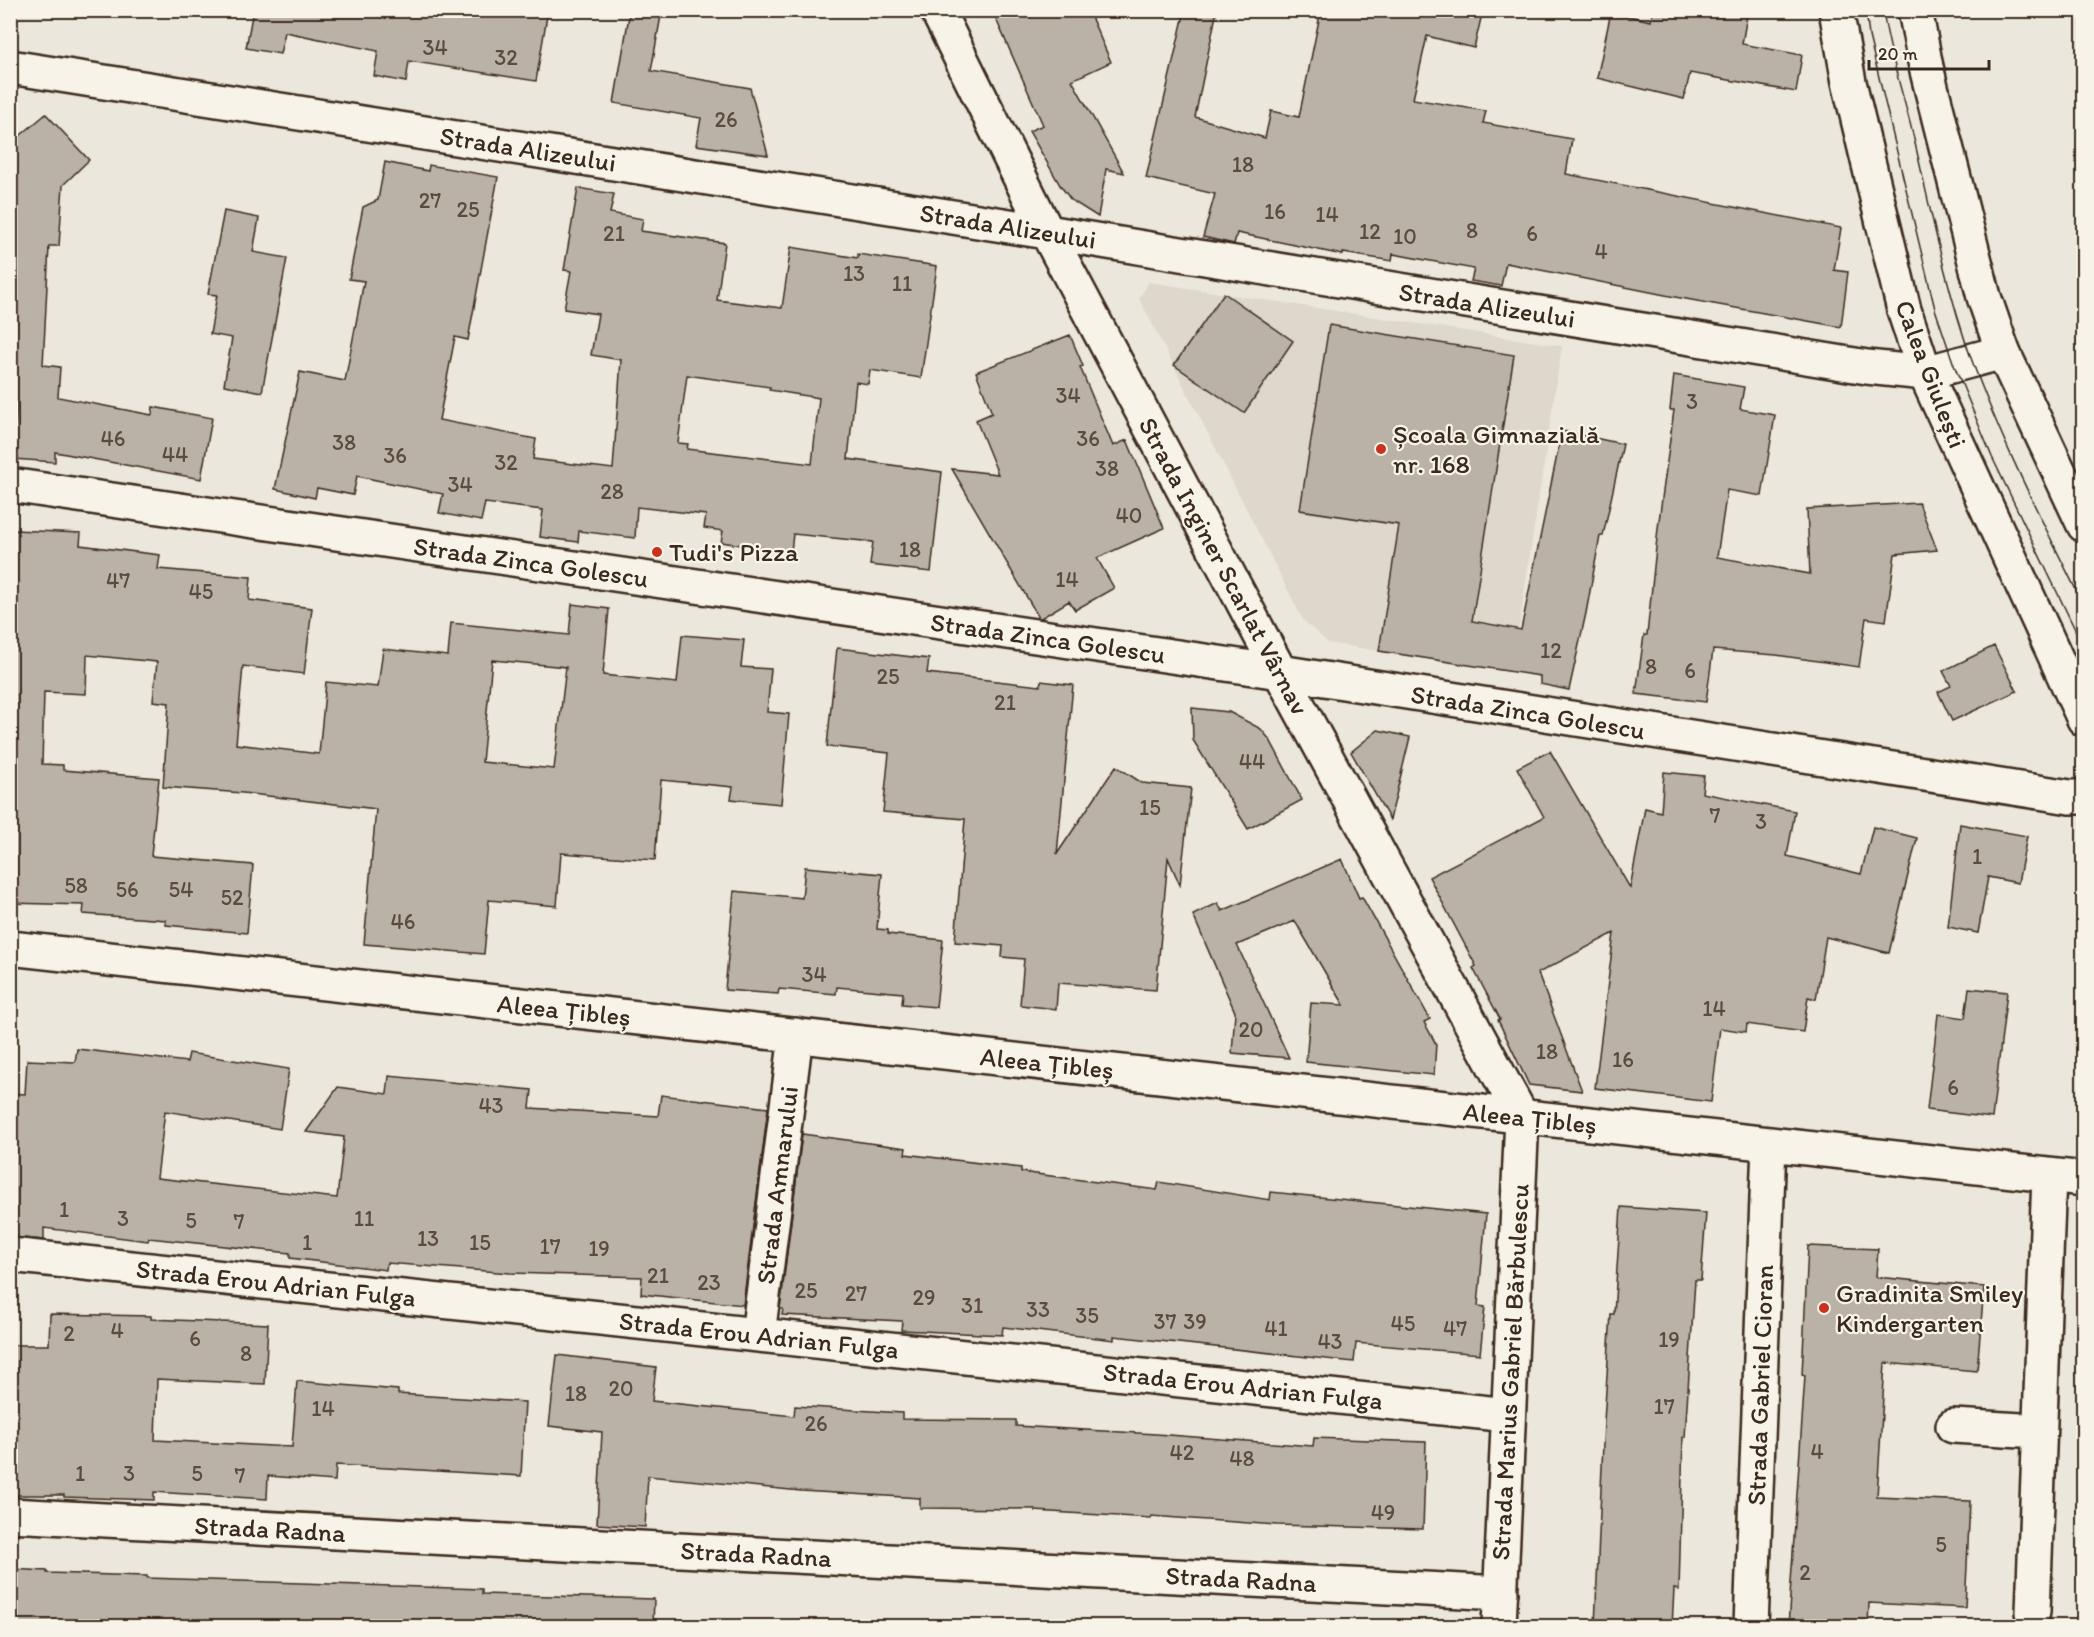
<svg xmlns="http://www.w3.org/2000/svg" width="2094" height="1637" font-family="Itim,sans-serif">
  <rect width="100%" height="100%" fill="#ece7dc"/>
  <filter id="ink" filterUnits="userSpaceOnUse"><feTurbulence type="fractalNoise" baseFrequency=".0167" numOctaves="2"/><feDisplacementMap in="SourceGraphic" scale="12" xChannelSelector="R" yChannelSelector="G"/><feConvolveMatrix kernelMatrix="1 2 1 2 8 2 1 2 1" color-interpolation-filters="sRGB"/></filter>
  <g filter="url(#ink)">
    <path fill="#ddd7cc" d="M 1149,282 L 1562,346 L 1512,672 L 1328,643 L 1303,620 L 1139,298 Z"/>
    <path fill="#bab2a7" stroke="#3b2a1e" stroke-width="1.5" fill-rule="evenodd" d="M 253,10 L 548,10 L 536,81 L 409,61 L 406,82 L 374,76 L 378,51 L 285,32 L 280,54 L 246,48 Z
      M 630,10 L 662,10 L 651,71 L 750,88 L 768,155 L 696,145 L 701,118 L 614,103 Z
      M 992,10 L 1088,10 L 1111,62 L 1072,80 L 1124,173 L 1106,169 L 1098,217 L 1071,200 L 1060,185 L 1029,131 L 1043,125 Z
      M 1185,10 L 1217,10 L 1195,117 L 1265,138 L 1271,111 L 1299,117 L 1321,10 L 1483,10 L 1474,48 L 1427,36 L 1413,99 L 1486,111 L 1483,123 L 1572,139 L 1566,174 L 1841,228 L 1834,270 L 1848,272 L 1841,327 L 1675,297 L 1506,263 L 1501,286 L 1471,281 L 1474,269 L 1393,254 L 1392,261 L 1343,253 L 1343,255 L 1237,233 L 1234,244 L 1203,237 L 1215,194 L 1146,178 Z
      M 1653,10 L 1748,10 L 1742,44 L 1802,55 L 1796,92 L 1690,73 L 1684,99 L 1597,78 L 1611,12 L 1651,21 Z
      M 46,114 L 89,160 L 63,185 L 59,246 L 49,246 L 43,365 L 60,367 L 58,397 L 152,415 L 153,407 L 212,418 L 201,479 L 55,452 L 55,462 L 13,459 L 17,403 L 10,402 L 10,144 Z
      M 385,162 L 428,171 L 429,165 L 498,177 L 468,340 L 455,337 L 439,420 L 536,439 L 533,459 L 613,469 L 621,360 L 591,355 L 598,314 L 564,309 L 571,271 L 564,270 L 578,188 L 614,194 L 610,213 L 643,219 L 641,231 L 725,243 L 717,300 L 782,308 L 791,247 L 858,258 L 858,254 L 937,266 L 921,378 L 870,370 L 868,384 L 856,382 L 848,459 L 942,472 L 931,572 L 870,565 L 873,542 L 793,534 L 791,552 L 721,542 L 723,531 L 704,528 L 706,515 L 637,507 L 635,538 L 579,531 L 578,542 L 540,537 L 543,510 L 485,503 L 481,521 L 439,513 L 443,494 L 357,476 L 353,495 L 317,488 L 315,498 L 275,489 L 300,372 L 345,381 L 364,281 L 349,279 L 363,207 L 378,200 ZM 687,375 L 770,387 L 769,390 L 819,398 L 812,464 L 687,449 L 688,444 L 678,443 Z
      M 224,211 L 259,218 L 253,252 L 287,258 L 262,392 L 224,385 L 232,338 L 210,334 L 217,295 L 208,294 Z
      M 1224,293 L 1293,341 L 1244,413 L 1174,365 Z
      M 1329,325 L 1514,355 L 1472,621 L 1521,630 L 1562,431 L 1623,444 L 1603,536 L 1600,536 L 1586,613 L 1569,690 L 1540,684 L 1540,676 L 1379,651 L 1399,525 L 1300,510 Z
      M 1070,335 L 1083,366 L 1080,367 L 1113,446 L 1127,440 L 1164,528 L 1097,558 L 1114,588 L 1075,610 L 1069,601 L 1041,618 L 1039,618 L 952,469 L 998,474 L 976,420 L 992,413 L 976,372 Z
      M 1674,375 L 1744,387 L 1740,409 L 1775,415 L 1762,496 L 1727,490 L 1717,557 L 1810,574 L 1807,509 L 1919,503 L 1937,550 L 1895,554 L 1886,621 L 1866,618 L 1859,667 L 1776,655 L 1713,650 L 1706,702 L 1636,694 L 1644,635 L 1647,635 L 1658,528 L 1674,410 L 1670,410 Z
      M 14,530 L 81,533 L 80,545 L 160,555 L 158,569 L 251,577 L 249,600 L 312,608 L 304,674 L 243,666 L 236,744 L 319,754 L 326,682 L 378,687 L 383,649 L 448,656 L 451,623 L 569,635 L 572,604 L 609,609 L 603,675 L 677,683 L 682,635 L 744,640 L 741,667 L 771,669 L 767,712 L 789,714 L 781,804 L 731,799 L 733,787 L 661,780 L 655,860 L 561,853 L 557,906 L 489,900 L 484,954 L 364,944 L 376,809 L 243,793 L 163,787 L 169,703 L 153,701 L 157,662 L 87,655 L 86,694 L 44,692 L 42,764 L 63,765 L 63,770 L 159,778 L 151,856 L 253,865 L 247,933 L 166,925 L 166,920 L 83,914 L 84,905 L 10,903 L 10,539 L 13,539 ZM 492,660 L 566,667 L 554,769 L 482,762 Z
      M 1994,646 L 2017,691 L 1952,721 L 1938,692 L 1951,686 L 1943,671 Z
      M 837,648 L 929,659 L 927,673 L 1040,686 L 1041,681 L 1073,685 L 1057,854 L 1116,766 L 1142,783 L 1191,788 L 1180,885 L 1168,858 L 1156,990 L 1058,983 L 1056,1009 L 1020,1005 L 1024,959 L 1002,957 L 1003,946 L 955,942 L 965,819 L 883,812 L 889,753 L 827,746 Z
      M 1192,708 L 1229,712 L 1261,729 L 1270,740 L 1302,800 L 1248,829 L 1193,740 Z
      M 1378,730 L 1410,737 L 1390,820 L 1351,752 Z
      M 1550,751 L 1630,888 L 1645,808 L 1661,812 L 1664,772 L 1704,776 L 1702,793 L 1795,811 L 1787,856 L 1861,874 L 1873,827 L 1917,838 L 1889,953 L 1826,937 L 1816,999 L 1808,997 L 1803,1032 L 1747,1024 L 1746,1032 L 1720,1028 L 1711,1102 L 1595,1088 L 1614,933 L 1538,973 L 1582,1091 L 1529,1085 L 1498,1020 L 1500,1019 L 1473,968 L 1476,966 L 1429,877 L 1544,817 L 1517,768 Z
      M 1960,824 L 2027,836 L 2018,883 L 1988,877 L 1978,933 L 1948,927 Z
      M 1342,859 L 1359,898 L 1362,897 L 1430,1019 L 1424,1022 L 1436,1044 L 1434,1075 L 1306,1062 L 1311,1003 L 1344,1005 L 1295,921 L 1237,945 L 1289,1058 L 1232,1053 L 1235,1012 L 1193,915 L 1218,903 L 1222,911 Z
      M 805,867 L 882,874 L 877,929 L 888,930 L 888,934 L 943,940 L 936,1007 L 902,1004 L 903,993 L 837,987 L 836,994 L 779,989 L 778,994 L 725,990 L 734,891 L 802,898 Z
      M 1969,988 L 2007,992 L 1992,1118 L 1927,1110 L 1938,1014 L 1965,1018 Z
      M 77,1049 L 187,1062 L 189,1053 L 289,1069 L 280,1129 L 165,1111 L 157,1178 L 337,1198 L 344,1137 L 306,1132 L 338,1087 L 387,1094 L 389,1076 L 532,1090 L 530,1108 L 658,1116 L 661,1095 L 768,1108 L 743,1305 L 641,1294 L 642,1277 L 510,1273 L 387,1263 L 386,1270 L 290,1258 L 290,1253 L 149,1238 L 148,1241 L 44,1228 L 44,1240 L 10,1237 L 10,1093 L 25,1094 L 27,1060 L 75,1062 Z
      M 802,1134 L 906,1148 L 905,1154 L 1021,1168 L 1021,1172 L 1157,1190 L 1159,1182 L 1270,1200 L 1271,1192 L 1486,1214 L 1478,1306 L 1485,1307 L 1480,1354 L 1356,1343 L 1354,1362 L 1114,1336 L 1114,1340 L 1003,1327 L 1002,1335 L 901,1330 L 902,1321 L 782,1315 L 783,1309 L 780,1309 Z
      M 1621,1207 L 1706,1213 L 1701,1280 L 1695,1280 L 1685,1437 L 1683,1437 L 1679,1590 L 1674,1589 L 1672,1626 L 1595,1626 L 1604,1421 L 1611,1314 L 1614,1314 Z
      M 1808,1246 L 1878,1249 L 1876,1277 L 1984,1287 L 1977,1371 L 1885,1363 L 1877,1497 L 1970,1501 L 1965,1608 L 1869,1603 L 1868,1626 L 1788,1626 L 1805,1376 L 1802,1375 Z
      M 50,1314 L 151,1316 L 151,1319 L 268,1324 L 265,1384 L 157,1379 L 155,1440 L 292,1447 L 297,1381 L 398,1390 L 398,1394 L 525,1402 L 521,1476 L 336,1465 L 335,1481 L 268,1476 L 267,1499 L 154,1492 L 154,1500 L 64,1497 L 64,1495 L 10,1495 L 10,1345 L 49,1345 Z
      M 557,1355 L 656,1367 L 652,1401 L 794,1416 L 795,1406 L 902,1413 L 902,1419 L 1016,1420 L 1016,1426 L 1156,1434 L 1313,1446 L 1314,1438 L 1426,1442 L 1423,1529 L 1277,1525 L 1151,1516 L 1151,1518 L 1035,1511 L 1035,1509 L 920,1508 L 920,1498 L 801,1491 L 648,1476 L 645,1527 L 597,1524 L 602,1432 L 549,1426 Z
      M 10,1569 L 47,1571 L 47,1573 L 147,1576 L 147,1578 L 482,1589 L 482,1594 L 654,1599 L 653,1626 L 10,1626 Z"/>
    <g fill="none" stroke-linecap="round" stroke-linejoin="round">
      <defs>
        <path id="minor" d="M 937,10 L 1047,232 L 1280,672 L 1522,1117 L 1499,1626
          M 10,67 L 1047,232 L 1867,367 L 1925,373 L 2003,352
          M 10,485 L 1280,672 L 2070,797 L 2084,797
          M 10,948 L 2084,1179
          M 10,1255 L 1508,1415
          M 758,1335 L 796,1035
          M 1953,1426 L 2039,1431
          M 10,1515 L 1501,1593
          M 2033,1612 L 2049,1175
          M 1751,1626 L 1769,1144"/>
        <path id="major" d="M 1836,10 L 1849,82 L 1904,310 L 1925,373 L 2084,719
          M 1915,10 L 1926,67 L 1984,297 L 2003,352 L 2084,525"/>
      </defs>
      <use href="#minor" stroke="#3b2a1e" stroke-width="38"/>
      <use href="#major" stroke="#3b2a1e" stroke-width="38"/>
      <use href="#minor" stroke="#f7f3e8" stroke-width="33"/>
      <use href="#major" stroke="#f7f3e8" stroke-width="33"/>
      <path stroke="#3b2a1e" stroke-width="1.5" d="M 1866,10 L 1869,36 L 1935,309 L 1954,365 L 1992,457 L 2084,648
        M 1883,10 C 1889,54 1904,96 1914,139 C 1931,212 1946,287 1971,358 C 2002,443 2044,525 2084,606"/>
    </g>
  </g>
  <g fill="#c8321e" stroke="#f7f3e8" stroke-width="2">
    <circle cx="1381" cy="449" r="6"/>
    <circle cx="657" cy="552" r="6"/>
    <circle cx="1824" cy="1308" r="6"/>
  </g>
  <g text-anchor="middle" stroke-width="4.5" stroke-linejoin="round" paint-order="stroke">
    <g font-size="22" fill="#5b4c40">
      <text x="435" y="55">34</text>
      <text x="506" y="65">32</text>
      <text x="726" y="127">26</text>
      <text x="1243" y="172">18</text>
      <text x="430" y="208">27</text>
      <text x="468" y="217">25</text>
      <text x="1275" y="219">16</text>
      <text x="1327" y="222">14</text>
      <text x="1472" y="238">8</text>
      <text x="1370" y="239">12</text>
      <text x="614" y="241">21</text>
      <text x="1532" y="241">6</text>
      <text x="1405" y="244">10</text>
      <text x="1601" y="259">4</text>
      <text x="854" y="281">13</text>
      <text x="902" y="291">11</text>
      <text x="1068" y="403">34</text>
      <text x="1692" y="409">3</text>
      <text x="113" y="446">46</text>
      <text x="1088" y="446">36</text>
      <text x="344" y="450">38</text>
      <text x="175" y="462">44</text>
      <text x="395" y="463">36</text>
      <text x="506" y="470">32</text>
      <text x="1107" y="476">38</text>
      <text x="460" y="492">34</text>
      <text x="612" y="499">28</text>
      <text x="1129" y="523">40</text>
      <text x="910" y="557">18</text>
      <text x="1067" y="587">14</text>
      <text x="118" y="588">47</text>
      <text x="201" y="599">45</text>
      <text x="1551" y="658">12</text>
      <text x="1651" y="674">8</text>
      <text x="1690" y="678">6</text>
      <text x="888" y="684">25</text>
      <text x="1005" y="710">21</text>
      <text x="1252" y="769">44</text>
      <text x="1150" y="815">15</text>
      <text x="1715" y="823">7</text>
      <text x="1761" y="829">3</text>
      <text x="1977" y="864">1</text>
      <text x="76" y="893">58</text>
      <text x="127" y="897">56</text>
      <text x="181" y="897">54</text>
      <text x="232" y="905">52</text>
      <text x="403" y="929">46</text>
      <text x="814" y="982">34</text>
      <text x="1714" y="1016">14</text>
      <text x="1251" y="1037">20</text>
      <text x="1547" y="1059">18</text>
      <text x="1623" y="1067">16</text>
      <text x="1953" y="1095">6</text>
      <text x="491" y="1113">43</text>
      <text x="64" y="1217">1</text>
      <text x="123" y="1226">3</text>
      <text x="364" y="1226">11</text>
      <text x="191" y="1228">5</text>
      <text x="239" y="1229">7</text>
      <text x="428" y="1246">13</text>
      <text x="307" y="1250">1</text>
      <text x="480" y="1250">15</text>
      <text x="550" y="1254">17</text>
      <text x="599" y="1256">19</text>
      <text x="658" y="1283">21</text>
      <text x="709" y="1290">23</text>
      <text x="806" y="1298">25</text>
      <text x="856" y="1301">27</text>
      <text x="924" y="1305">29</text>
      <text x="972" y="1313">31</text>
      <text x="1038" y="1317">33</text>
      <text x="1087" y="1323">35</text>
      <text x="1165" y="1329">37</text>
      <text x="1195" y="1329">39</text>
      <text x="1403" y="1331">45</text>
      <text x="1276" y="1336">41</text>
      <text x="1455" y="1336">47</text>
      <text x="117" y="1338">4</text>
      <text x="69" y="1341">2</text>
      <text x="195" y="1346">6</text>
      <text x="1669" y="1347">19</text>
      <text x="1330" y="1349">43</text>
      <text x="246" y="1361">8</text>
      <text x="621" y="1396">20</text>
      <text x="576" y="1401">18</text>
      <text x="1664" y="1414">17</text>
      <text x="323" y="1416">14</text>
      <text x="816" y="1431">26</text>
      <text x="1817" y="1459">4</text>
      <text x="1182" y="1460">42</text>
      <text x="1242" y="1466">48</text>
      <text x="80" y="1481">1</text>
      <text x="129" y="1481">3</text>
      <text x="197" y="1481">5</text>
      <text x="240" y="1483">7</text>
      <text x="1383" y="1520">49</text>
      <text x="1941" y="1552">5</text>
      <text x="1805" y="1580">2</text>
    </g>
    <g font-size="26" fill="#3b2a1e" stroke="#f7f3e8">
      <text transform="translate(528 149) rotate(9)" y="9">Strada Alizeului</text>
      <text transform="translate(1008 226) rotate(9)" y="9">Strada Alizeului</text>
      <text transform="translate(1487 305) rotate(9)" y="9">Strada Alizeului</text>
      <text transform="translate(1931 374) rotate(69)" y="9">Calea Giulești</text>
      <text transform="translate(531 562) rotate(8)" y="9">Strada Zinca Golescu</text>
      <text transform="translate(1224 566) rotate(62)" y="9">Strada Inginer Scarlat Vârnav</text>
      <text transform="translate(1048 638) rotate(8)" y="9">Strada Zinca Golescu</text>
      <text transform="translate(1528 712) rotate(9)" y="9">Strada Zinca Golescu</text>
      <text transform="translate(564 1010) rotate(6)" y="9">Aleea Țibleș</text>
      <text transform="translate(1047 1063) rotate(6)" y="9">Aleea Țibleș</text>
      <text transform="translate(1530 1118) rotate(6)" y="9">Aleea Țibleș</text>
      <text transform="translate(777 1185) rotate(-83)" y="9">Strada Amnarului</text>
      <text transform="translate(276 1283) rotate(6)" y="9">Strada Erou Adrian Fulga</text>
      <text transform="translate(759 1335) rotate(6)" y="9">Strada Erou Adrian Fulga</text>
      <text transform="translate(1510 1372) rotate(-87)" y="9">Strada Marius Gabriel Bărbulescu</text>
      <text transform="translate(1760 1385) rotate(-88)" y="9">Strada Gabriel Cioran</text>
      <text transform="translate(1243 1386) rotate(6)" y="9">Strada Erou Adrian Fulga</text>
      <text transform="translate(270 1529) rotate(3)" y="9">Strada Radna</text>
      <text transform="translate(756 1554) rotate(3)" y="9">Strada Radna</text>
      <text transform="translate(1241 1579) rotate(3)" y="9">Strada Radna</text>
    </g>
    <g font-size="26" fill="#3b2a1e" stroke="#f7f3e8" text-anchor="start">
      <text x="1393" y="443">Școala Gimnazială<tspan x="1393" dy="30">nr. 168</tspan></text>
      <text x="669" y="561">Tudi's Pizza</text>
      <text x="1836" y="1302">Gradinita Smiley<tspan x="1836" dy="30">Kindergarten</tspan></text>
    </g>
  </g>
  <rect width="2094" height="1637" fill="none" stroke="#f7f3e8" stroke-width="36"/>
  <rect x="18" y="18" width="2058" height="1601" fill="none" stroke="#3b2a1e" stroke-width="2" filter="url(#ink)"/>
  <path d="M1869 60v9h120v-9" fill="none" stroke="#3b2a1e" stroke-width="3"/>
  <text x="1878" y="60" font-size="18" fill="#3b2a1e" stroke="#f7f3e8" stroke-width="4.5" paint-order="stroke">20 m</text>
</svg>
